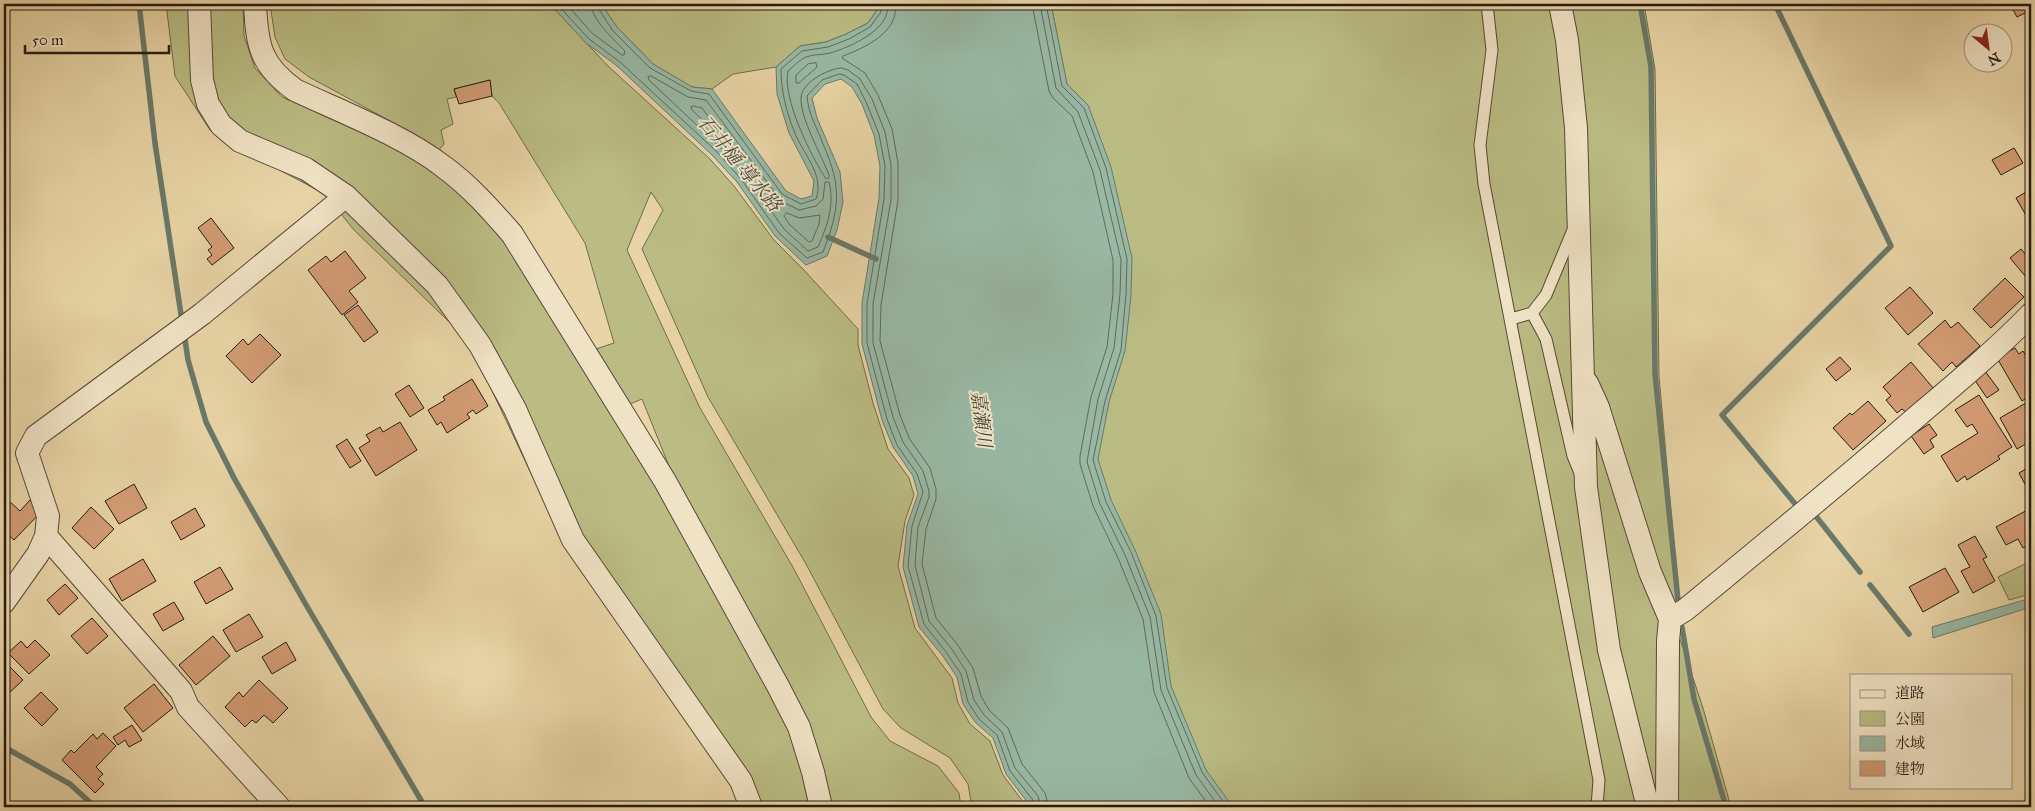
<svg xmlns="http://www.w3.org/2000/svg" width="2035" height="811" font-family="'IM FELL Great Primer','Noto Serif JP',serif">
  <rect width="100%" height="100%" fill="#e8d4a6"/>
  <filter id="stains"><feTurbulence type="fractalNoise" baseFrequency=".004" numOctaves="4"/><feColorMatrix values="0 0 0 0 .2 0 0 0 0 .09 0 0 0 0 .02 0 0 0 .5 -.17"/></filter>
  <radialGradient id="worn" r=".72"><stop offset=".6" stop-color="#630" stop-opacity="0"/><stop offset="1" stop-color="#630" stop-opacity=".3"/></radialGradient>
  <path fill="#babc83" stroke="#706c4b" d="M 166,4 L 243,4 L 244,36 L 255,68 L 282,97 L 400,150 L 440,176 L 503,235 L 671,471 L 642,399 L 630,404 L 596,349 L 614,343 L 585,243 L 499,103 L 492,96 L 490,80 L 454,89 L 456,97 L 447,99 L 453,124 L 441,130 L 444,144 L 439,150 L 418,136 L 309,77 L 285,59 L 275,37 L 270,4 L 498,4 L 500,6 L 504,4 L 550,4 L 608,66 L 710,159 L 734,186 L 774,240 L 803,269 L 858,329 L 858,345 L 873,403 L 888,449 L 909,478 L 914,495 L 905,521 L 898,566 L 915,628 L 952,678 L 958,703 L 970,724 L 990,741 L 1003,775 L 1027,807 L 972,807 L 968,784 L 950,758 L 901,728 L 883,709 L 806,564 L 708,397 L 642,249 L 663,210 L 651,192 L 627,250 L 700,408 L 794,569 L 871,717 L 890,741 L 938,766 L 959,793 L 961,807 L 741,807 L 740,793 L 564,543 L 468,340 L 354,230 L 325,194 L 230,144 L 210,130 L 175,76 Z
    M 601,4 L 875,4 L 877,10 L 868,23 L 846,34 L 826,42 L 800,46 L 776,67 L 733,74 L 712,89 L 692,87 L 653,64 L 617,27 Z
    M 1051,4 L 1644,4 L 1655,69 L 1659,376 L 1679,602 L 1677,630 L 1703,708 L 1731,807 L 1186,807 L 1055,504 L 1067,85 Z
    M 2031,561 L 2031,594 L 2009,600 L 1998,577 Z"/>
  <path fill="#98b8a4" stroke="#6a796a" d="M 550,4 L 601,4 L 617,27 L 653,64 L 692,87 L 712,89 L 786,191 L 801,199 L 812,196 L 814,181 L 789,133 L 777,94 L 776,67 L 800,46 L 826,42 L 846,34 L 868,23 L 877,10 L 875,4 L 1051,4 L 1067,84 L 1088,105 L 1111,167 L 1132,258 L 1131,295 L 1125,351 L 1109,402 L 1098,459 L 1111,500 L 1135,550 L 1161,614 L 1171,686 L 1206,770 L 1233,807 L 1031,807 L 1006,774 L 993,738 L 975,722 L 963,704 L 957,677 L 942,655 L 919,627 L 903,567 L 907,525 L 918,494 L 913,476 L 893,447 L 882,420 L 862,344 L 862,303 L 879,198 L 880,166 L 874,135 L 862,104 L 852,87 L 841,79 L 825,84 L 812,98 L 817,118 L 840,172 L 843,202 L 837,230 L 827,256 L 806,265 L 775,236 L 737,182 L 712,155 L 616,65 L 586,43 Z
    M 2031,598 L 2031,607 L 1933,638 L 1932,627 Z"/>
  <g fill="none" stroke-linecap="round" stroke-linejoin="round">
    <path stroke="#5e6a5c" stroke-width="1" d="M 557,4 L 589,39 L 620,62 L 716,151 L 741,179 L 779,233 L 807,258 L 823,252 C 840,208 842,187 823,144 C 817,128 808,113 807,96 L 822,80 L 839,74 L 844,75 L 857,84 L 866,102 L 879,134 L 885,166 L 884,199 L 867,304 L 867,343 L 887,419 L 897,445 L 917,474 L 923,492 L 912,526 L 908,566 L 924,624 L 946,652 L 961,674 L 968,702 L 979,719 L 997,735 L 1010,771 L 1033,800 L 1035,807
      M 566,4 L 593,34 L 622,55 L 624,55 L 625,51 C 614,40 592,20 591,4
      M 597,4 L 598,8 L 613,31 L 650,68 L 691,91 L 709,94 L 782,194 L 801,204 L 816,199 C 825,174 802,153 794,131 C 786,111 781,90 781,69 L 802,51 L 828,47 L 849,39 L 870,27 L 881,12 L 880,4
      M 887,4 C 893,29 848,48 830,53 C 822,55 814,54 806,57 C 800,59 793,67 788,71 C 782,98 811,156 826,179 L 829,178 L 829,175 C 821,154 801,120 801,99 C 800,83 828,69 841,68 L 848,70 L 860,79 L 872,99 L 885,132 L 891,165 L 891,200 L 873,304 L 873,343 L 893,417 L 903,442 L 923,471 L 929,491 L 929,497 L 918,527 L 915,565 L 929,621 L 951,648 L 966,671 L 974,700 L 984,715 L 1002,732 L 1015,768 L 1038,796 L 1041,807
      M 895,4 C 900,32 864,48 843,56 L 842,58 L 865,73 L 878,95 L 892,129 L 898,163 L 898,200 L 881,305 L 880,341 L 900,415 L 909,438 L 930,468 L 936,489 L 936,499 L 926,529 L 922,564 L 936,618 L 957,644 L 973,668 L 981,696 L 989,710 L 1008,728 L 1022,764 L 1045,793 L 1049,807
      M 1032,4 L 1049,91 L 1053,98 L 1072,116 L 1093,172 L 1113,260 L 1113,294 L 1107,347 L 1091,397 L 1080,456 L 1080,464 L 1093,506 L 1118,558 L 1143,619 L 1154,692 L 1189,778 L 1210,807
      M 1040,4 L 1056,88 L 1078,112 L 1100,170 L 1121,260 L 1120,294 L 1114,348 L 1098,399 L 1087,462 L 1100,504 L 1125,555 L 1150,617 L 1161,690 L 1196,775 L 1219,807
      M 1046,4 L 1062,86 L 1084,108 L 1106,168 L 1127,259 L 1126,294 L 1121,350 L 1105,401 L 1093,460 L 1106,502 L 1131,552 L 1156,616 L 1167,688 L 1202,772 L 1227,807
      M 816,63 L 817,67 L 799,83 L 796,83 L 796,75 L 808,64 Z
      M 651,76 L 688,97 L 706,100 L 781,201 L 799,210 L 816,206 L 823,199 L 825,182 L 829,182 C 835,204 827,227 818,247 L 808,251 L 784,229 L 746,175 L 720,147 L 649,80 L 648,77 Z
      M 694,106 L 702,108 L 716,127 L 716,130 L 713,130 L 692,110 L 691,107 Z
      M 787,213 L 799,218 L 820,215 L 819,224 L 812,241 L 809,242 L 789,224 L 784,216 Z"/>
    <path stroke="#6a796a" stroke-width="5.5" d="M 139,4 L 155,143 L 182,321
      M 1640,4 L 1651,67 L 1655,374 L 1678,600
      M 1775,4 L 1891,246 L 1722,415 L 1796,505
      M 828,237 L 876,259
      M 184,333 L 188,360 L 206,422 L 234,478 L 305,603 L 425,807
      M 1815,515 L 1860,572
      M 1870,585 L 1909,634
      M 1682,627 L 1694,699 L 1726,807
      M 4,747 L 70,784 L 95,807"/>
  </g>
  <path fill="#d39c74" stroke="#251b13" d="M 2010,4 L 2031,4 L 2031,10 L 2017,17 Z
    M 2031,37 L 2031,49 L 2026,39 Z
    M 490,80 L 492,96 L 459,104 L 454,89 Z
    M 2014,148 L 2023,163 L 2001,175 L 1992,160 Z
    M 2031,189 L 2031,224 L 2016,198 Z
    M 211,218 L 234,248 L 212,265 L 207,259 L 212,255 L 208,250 L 212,247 L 198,228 Z
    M 2021,249 L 2031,261 L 2031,283 L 2010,258 Z
    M 345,251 L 366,278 L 349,291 L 358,302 L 342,315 L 308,270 L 326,256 L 331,262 Z
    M 2005,278 L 2024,297 L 1991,328 L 1973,309 Z
    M 1910,287 L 1933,313 L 1908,335 L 1885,308 Z
    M 358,305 L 378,332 L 364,342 L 344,315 Z
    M 1945,320 L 1951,328 L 1958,322 L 1980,346 L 1956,367 L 1952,362 L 1943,371 L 1918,344 Z
    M 2031,332 L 2031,353 L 2025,344 L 2029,341 L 2026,335 Z
    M 260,334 L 281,355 L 252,383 L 226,356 L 243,339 L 248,345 Z
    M 2015,348 L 2019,354 L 2023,351 L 2031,365 L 2031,395 L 2022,401 L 1997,358 Z
    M 1840,357 L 1851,369 L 1836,381 L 1826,369 Z
    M 1911,362 L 1934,389 L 1907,413 L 1902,409 L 1897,413 L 1886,400 L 1891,396 L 1883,387 Z
    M 1985,371 L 1999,390 L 1987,398 L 1974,379 Z
    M 472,379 L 488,406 L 476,414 L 473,410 L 467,414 L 470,418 L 447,433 L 441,422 L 437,425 L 428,410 L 445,400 L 443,397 Z
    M 409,385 L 424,408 L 410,417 L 395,394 Z
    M 1979,395 L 2012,447 L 1998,456 L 2000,459 L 1967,480 L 1965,476 L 1957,482 L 1941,456 L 1978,433 L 1972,424 L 1967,427 L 1955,410 Z
    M 2031,400 L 2031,441 L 2017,449 L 2000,418 Z
    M 1868,401 L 1886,421 L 1853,450 L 1833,428 L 1850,413 L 1852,415 Z
    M 400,422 L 417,450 L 376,476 L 359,448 L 370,441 L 366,435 L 380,427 L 383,432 Z
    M 1929,424 L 1937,435 L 1930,440 L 1934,447 L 1924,454 L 1911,436 Z
    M 347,439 L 361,461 L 350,468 L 336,446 Z
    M 2031,466 L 2031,488 L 2028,490 L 2019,473 Z
    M 134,484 L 147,508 L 119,524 L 105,501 Z
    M 8,500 L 20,511 L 30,500 L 42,511 L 14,540 L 4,531 L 4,505 Z
    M 91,507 L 114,529 L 94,549 L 72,528 Z
    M 195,508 L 205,526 L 181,540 L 171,522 Z
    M 2031,508 L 2031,544 L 2023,548 L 2018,539 L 2006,545 L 1996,527 Z
    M 1975,536 L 1987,557 L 1983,559 L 1995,581 L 1973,593 L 1961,571 L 1970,567 L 1958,545 Z
    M 143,559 L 156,581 L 122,601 L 109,579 Z
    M 220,567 L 233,589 L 206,604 L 194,582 Z
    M 1945,568 L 1959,592 L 1923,612 L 1909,587 Z
    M 65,584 L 78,598 L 59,615 L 47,600 Z
    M 174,602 L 184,619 L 163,631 L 153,614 Z
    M 249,614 L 263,637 L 236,652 L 223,630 Z
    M 92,618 L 108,636 L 87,654 L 71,636 Z
    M 213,636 L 230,656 L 196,685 L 179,665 Z
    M 35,640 L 50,655 L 29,674 L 8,653 L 21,641 L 27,648 Z
    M 286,642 L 296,660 L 272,674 L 262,657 Z
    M 7,664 L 23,680 L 8,694 L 4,689 L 4,667 Z
    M 259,680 L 288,708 L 273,723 L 264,715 L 256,723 L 252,720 L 245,727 L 225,707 L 239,692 L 243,697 Z
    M 154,684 L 173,708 L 143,732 L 124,708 Z
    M 41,692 L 58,709 L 42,726 L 24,708 Z
    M 132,725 L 142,740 L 129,747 L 125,740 L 118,745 L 113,737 Z
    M 103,733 L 116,746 L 96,767 L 103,774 L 98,779 L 104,784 L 95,793 L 62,760 L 71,750 L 74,753 L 93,734 L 97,739 Z"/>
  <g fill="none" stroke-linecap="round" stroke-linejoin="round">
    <defs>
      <path id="lane" d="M 1487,4 L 1492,50 L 1480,145 L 1484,184 L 1599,780 L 1597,807
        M 1532,313 L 1546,339 L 1573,456 L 1580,473
        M 1511,319 L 1532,313 L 1546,295 L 1573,230"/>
      <path id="street" d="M 199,4 L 202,80 L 208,104 L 221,125 L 240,141 L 306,169 L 346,196 L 437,285 L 480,345 L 515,409 L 573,540 L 741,781 L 751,807
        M 255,4 C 257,45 260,65 295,90 C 342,112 404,136 444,167 C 470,186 491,210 512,234 L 665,481 L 778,686 L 799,727 L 813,772 L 821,807
        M 1560,4 L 1567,40 L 1576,128 L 1586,487 L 1609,650 L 1648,807
        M 1587,383 L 1598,407 L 1650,572 L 1670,619 L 1668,641 L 1667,807
        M 46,536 L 181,691 L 188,707 L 279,807
        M 4,602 L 38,554 L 46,536 L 48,516 L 27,453 L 36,436 L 202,314 L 346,196
        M 1670,619 L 1685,610 C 1764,545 1844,480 1921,413 C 1959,381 1997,349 2031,314"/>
    </defs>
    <use href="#lane" stroke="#564938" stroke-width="13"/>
    <use href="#street" stroke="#564938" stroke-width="24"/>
    <use href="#lane" stroke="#f0e3c5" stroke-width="11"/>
    <use href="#street" stroke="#f0e3c5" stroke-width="22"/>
  </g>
  <g text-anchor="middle" stroke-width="4" stroke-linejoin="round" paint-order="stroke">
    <g font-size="19" font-style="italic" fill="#484a3e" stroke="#f0e3c5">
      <text transform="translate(740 163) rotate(50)" y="7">石井樋 導水路</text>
      <text transform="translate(982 419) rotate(83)" y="7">嘉瀬川</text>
    </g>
  </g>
  <rect width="2035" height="811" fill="none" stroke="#e8d4a6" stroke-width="20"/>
  <rect x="5" y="5" width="2025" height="801" fill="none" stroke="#251b13" stroke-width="2.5"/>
  <rect x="10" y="10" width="2015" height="791" fill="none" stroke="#251b13"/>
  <rect x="1850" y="674" width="162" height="115" fill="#f0e3c5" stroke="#9f937e"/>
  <rect x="1860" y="690" width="25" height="8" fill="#f0e3c5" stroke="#9f937e"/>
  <text x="1895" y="698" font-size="15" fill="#251b13">道路</text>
  <rect x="1860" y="711" width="25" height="15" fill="#babc83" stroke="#9f937e"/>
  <text x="1895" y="724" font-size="15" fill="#251b13">公園</text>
  <rect x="1860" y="736" width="25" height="15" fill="#98b8a4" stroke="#9f937e"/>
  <text x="1895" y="748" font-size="15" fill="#251b13">水域</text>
  <rect x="1860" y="761" width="25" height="15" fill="#d39c74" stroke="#9f937e"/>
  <text x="1895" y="774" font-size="15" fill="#251b13">建物</text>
  <g transform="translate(1988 48) rotate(151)"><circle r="24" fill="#f0e3c5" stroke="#9f937e"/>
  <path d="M0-4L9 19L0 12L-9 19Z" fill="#8f2418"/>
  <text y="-8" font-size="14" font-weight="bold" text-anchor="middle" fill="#251b13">N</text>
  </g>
  <path d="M25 45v8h144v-8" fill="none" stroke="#251b13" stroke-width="2.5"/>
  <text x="32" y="45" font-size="15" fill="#251b13" stroke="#f0e3c5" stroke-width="4" paint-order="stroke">50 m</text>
  <rect width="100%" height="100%" filter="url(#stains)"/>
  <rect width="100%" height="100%" fill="url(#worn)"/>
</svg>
